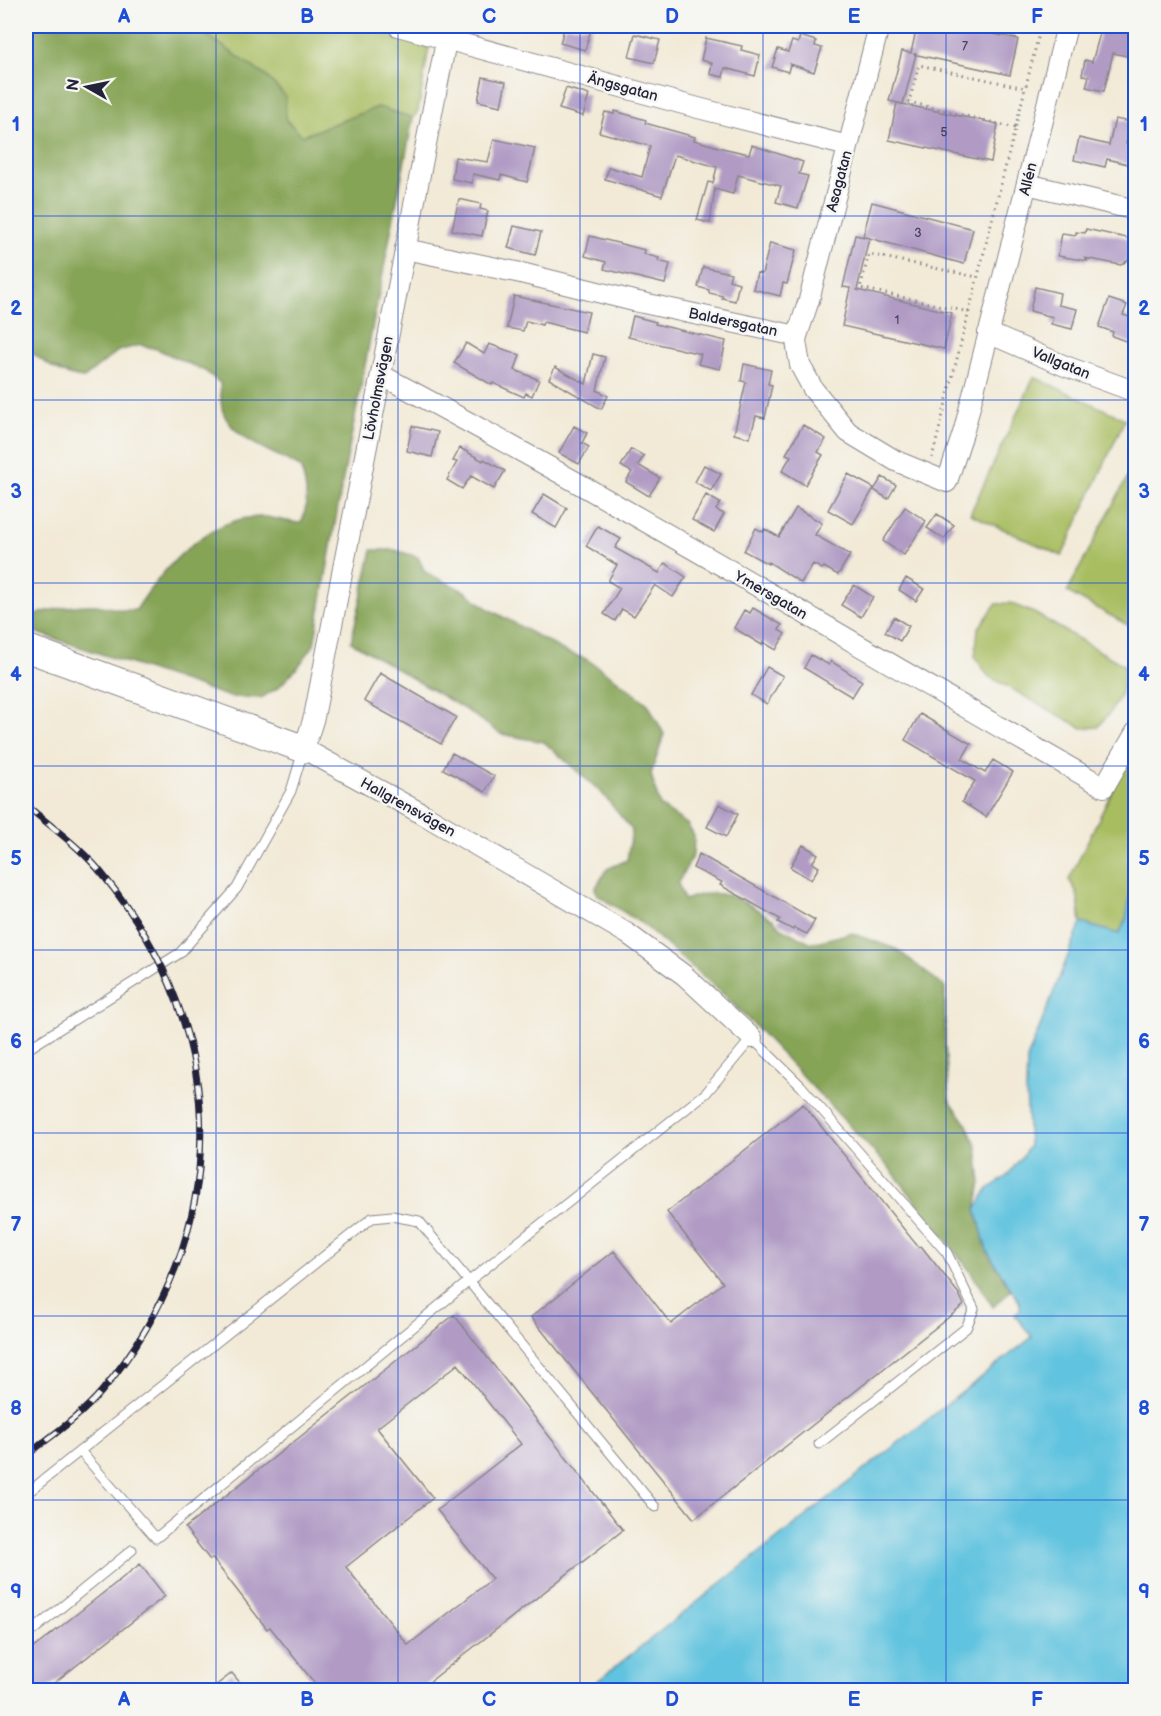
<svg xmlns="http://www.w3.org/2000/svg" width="1161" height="1716" font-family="'Balsamiq Sans',sans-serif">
  <rect width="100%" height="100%" fill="#f6f6f2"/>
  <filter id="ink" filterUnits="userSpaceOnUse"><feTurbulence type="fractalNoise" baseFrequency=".0167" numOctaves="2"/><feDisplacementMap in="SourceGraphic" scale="12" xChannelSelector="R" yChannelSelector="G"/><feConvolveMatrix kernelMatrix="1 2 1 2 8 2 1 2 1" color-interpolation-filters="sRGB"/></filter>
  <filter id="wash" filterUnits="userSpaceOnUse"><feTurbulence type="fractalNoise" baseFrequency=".008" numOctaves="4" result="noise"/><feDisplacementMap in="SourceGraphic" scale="24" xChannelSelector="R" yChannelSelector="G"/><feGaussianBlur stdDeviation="1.35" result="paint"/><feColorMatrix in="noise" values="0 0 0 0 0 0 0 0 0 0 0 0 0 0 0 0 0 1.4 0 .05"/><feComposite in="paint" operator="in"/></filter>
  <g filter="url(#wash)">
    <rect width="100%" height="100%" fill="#f2ead7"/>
    <path fill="#a8bd61" stroke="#65704e" stroke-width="1.5" d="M 194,26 L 370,26 L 429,47 L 418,111 L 413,118 L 378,107 L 302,136 L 286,120 L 285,96 L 267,77 Z
      M 1034,377 L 1125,419 L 1062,556 L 970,514 Z
      M 1135,463 L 1135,629 L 1067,592 Z
      M 1010,603 L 1036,614 L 1125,666 C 1128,690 1113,710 1098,727 L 1082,728 L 988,676 L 975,657 L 978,629 L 996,604 Z
      M 1135,744 C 1135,798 1144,888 1119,935 L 1081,923 L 1077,892 L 1069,880 Z"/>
    <path fill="#86a457" stroke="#546349" stroke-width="1.5" d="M 26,26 L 194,26 L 267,77 L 285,96 L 286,120 L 302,136 L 378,107 L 413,118 L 341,489 L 314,645 L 298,667 L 278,688 L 261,698 L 230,697 L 26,629 L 30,617 C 46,610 76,604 94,605 C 109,606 121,612 136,610 C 163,568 209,514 265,517 C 277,518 288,523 301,523 C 309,505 307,485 300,467 C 277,453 234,441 223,412 C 220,403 221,393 220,383 L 205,371 L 157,349 L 140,345 L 118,351 L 84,378 C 61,376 43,362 26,348 Z
      M 372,550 L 395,550 L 418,557 L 425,572 L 466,592 L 487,608 L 566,652 L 586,659 L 616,679 L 648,704 L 664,734 L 651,774 L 660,806 L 687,824 L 694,836 L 693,855 L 678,883 L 684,900 C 724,884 741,900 774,920 C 781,931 800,937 812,943 L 851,933 L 896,949 L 945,987 L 945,1043 L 949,1099 L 966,1123 L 977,1147 L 981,1183 L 976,1209 L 987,1251 L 1011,1290 L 993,1307 L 970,1271 L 892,1171 L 752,1023 L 724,995 L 644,925 L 599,896 L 595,889 L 607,869 L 627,860 L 632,830 L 601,792 L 544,742 L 501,734 L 466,710 L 351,642 Z"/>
    <path fill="#61c3df" stroke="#42728d" stroke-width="1.5" d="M 1135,863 L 1135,1690 L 586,1690 L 1032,1337 L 1015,1315 L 1020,1310 L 1020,1303 L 987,1251 L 976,1209 L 988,1189 L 1007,1176 L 1029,1147 L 1026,1090 L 1027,1059 L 1081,923 L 1119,934 L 1126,920 Z"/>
    <g id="blocks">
      <path fill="#b19bc5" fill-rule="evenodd" d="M 565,26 L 592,26 L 585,50 L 560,43 Z
        M 917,26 L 955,26 L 1018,39 L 1010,75 L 913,54 L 916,54 L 903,104 L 889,101 L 902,51 L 911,53 Z
        M 1102,26 L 1136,26 L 1136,58 L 1113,53 L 1104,91 L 1086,87 L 1089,76 L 1082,75 L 1085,60 L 1092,62 Z
        M 635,34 L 660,40 L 654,63 L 629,57 Z
        M 800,36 L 816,41 L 815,46 L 822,48 L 814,72 L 790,64 L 788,72 L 772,67 L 778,49 L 788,52 L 792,41 L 798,43 Z
        M 706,38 L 742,46 L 741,50 L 760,55 L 755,76 L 725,68 L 723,77 L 710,74 L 712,63 L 701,60 Z
        M 483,77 L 506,82 L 501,106 L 478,101 Z
        M 566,88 L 589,95 L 583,116 L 559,109 Z
        M 897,103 L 998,124 L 991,162 L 889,140 Z
        M 615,111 L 646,120 L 645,123 L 695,137 L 694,140 L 722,148 L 749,154 L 752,145 L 803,162 L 799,174 L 808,176 L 798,208 L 776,202 L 781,186 L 738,175 L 733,194 L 715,189 L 710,223 L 697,220 L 708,182 L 713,183 L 717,167 L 675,155 L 662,196 L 605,179 L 609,167 L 642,177 L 650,146 L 599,132 L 605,112 L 614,114 Z
        M 1115,119 L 1130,122 L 1126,144 L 1136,146 L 1136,166 L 1107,159 L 1105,167 L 1074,160 L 1079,138 L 1109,145 Z
        M 494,139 L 535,148 L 527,182 L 501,175 L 500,180 L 473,174 L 472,183 L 452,179 L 455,157 L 488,162 Z
        M 459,199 L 481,204 L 480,209 L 488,211 L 482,236 L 452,230 Z
        M 872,202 L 973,229 L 964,264 L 869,238 L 857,290 L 952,313 L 944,349 L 842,326 L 850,288 L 843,287 L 855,235 L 869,238 L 863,236 Z
        M 514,226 L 541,232 L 535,255 L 508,248 Z
        M 1086,229 L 1136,240 L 1136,254 L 1121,265 L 1085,258 L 1087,261 L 1058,256 L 1062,233 L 1076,235 L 1076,232 L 1085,233 Z
        M 590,236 L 645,250 L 644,254 L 659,258 L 658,261 L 670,264 L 665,284 L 604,269 L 606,262 L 585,256 Z
        M 770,243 L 796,250 L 787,284 L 783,283 L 780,296 L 753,289 L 757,273 L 762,274 Z
        M 703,267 L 731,273 L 729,280 L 739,283 L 735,301 L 722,298 L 723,296 L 709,293 L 709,290 L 698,287 Z
        M 1035,287 L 1060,293 L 1058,305 L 1077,309 L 1072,329 L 1051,324 L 1053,317 L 1030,311 Z
        M 514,296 L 589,312 L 584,332 L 543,322 L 542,325 L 526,321 L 523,331 L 507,328 Z
        M 1109,299 L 1127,305 L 1123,315 L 1136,319 L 1136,345 L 1112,336 L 1113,332 L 1099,327 Z
        M 633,316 L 656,322 L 655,324 L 726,341 L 720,369 L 698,364 L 701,354 L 628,337 Z
        M 466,343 L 484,354 L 489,344 L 520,355 L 515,370 L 539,380 L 532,396 L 526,393 L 524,397 L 493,383 L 492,385 L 454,363 Z
        M 593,354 L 605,357 L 597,390 L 608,396 L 601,409 L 549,379 L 555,367 L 586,384 Z
        M 744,364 L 771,370 L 768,384 L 772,385 L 765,418 L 756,416 L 750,438 L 734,434 L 746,382 L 741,381 Z
        M 803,425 L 826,439 L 818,452 L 823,455 L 805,485 L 782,471 L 791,456 L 786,454 Z
        M 412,426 L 438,432 L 432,457 L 407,451 Z
        M 574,426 L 587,433 L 582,443 L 589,447 L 579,464 L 559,453 Z
        M 460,448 L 483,461 L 484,459 L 505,471 L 494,489 L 471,476 L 462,489 L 447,480 L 457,462 L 453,461 Z
        M 631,449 L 644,456 L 638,465 L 660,478 L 649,496 L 626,482 L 632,472 L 621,466 Z
        M 704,465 L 721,474 L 711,491 L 695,482 Z
        M 848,474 L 874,488 L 853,524 L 828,510 Z
        M 882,477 L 896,485 L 888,499 L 874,490 Z
        M 544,494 L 567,508 L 556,528 L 532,514 Z
        M 706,495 L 720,503 L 716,510 L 724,514 L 714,532 L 692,520 Z
        M 905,507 L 926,521 L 904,555 L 883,541 Z
        M 796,508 L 822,523 L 815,535 L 850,555 L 838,575 L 824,567 L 822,569 L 813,564 L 801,583 L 769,562 L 768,564 L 744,551 L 756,528 L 763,532 L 765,529 L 779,537 Z
        M 937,514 L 954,525 L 944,539 L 927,528 Z
        M 598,526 L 621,539 L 615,548 L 659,573 L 665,563 L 686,577 L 673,597 L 655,585 L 634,616 L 622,609 L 615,621 L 604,614 L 620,588 L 608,581 L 617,565 L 586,546 Z
        M 906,578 L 924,589 L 916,601 L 899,590 Z
        M 854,585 L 873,597 L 861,617 L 841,605 Z
        M 753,608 L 782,625 L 779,630 L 785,634 L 776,650 L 763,642 L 762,645 L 734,628 L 744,610 L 750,613 Z
        M 894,617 L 909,626 L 900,641 L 885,632 Z
        M 811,655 L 829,665 L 831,661 L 862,681 L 852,697 L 804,668 Z
        M 767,667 L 783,676 L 767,704 L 751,695 Z
        M 380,673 L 456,717 L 441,744 L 364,701 Z
        M 920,714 L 971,744 L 962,759 L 985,773 L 993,760 L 1013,772 L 986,817 L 962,802 L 975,781 L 905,740 Z
        M 452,753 L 494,776 L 485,792 L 443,769 Z
        M 719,804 L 738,814 L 726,837 L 707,827 Z
        M 803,845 L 818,854 L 812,863 L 819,867 L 811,880 L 790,867 Z
        M 699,854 L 815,920 L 807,934 L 794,928 L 793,930 L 778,922 L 780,919 L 720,885 L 722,882 L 693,868 Z
        M 803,1104 L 919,1248 L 921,1246 L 959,1294 L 964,1305 L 694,1519 L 531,1317 L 614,1251 L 671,1324 L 723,1283 L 667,1212 Z
        M 454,1315 L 623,1530 L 419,1690 L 320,1690 L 270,1627 L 267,1629 L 212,1558 L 210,1560 L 185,1528 ZM 458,1364 L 521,1444 L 437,1510 L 492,1579 L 408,1645 L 346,1567 L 433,1498 L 377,1428 Z
        M 140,1564 L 165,1596 L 45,1690 L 26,1690 L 26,1654 Z
        M 232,1673 L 246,1690 L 210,1690 Z"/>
    </g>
  </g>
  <g filter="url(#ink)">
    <use href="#blocks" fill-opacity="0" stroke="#8a8689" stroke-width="1.5"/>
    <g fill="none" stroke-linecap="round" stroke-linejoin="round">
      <defs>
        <path id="lane" d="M 26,1050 L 180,953 L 237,888 L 291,791 L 303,751
          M 80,1451 L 156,1538 L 468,1282 L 706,1093 L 752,1038 L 801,1086 L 947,1253 L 974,1309 L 966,1328 L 819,1444
          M 26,1494 L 372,1218 L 392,1216 L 419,1221 L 655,1507
          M 26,1636 L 132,1550"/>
        <path id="street" d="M 398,26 L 698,108 L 848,146
          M 449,26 L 314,717 L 304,749 L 428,817 L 628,934 L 684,975 L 752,1038
          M 1027,184 L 1136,210
          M 405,249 L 521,273 L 634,301 L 797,336 L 796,341 L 800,365 L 813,389 L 848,432 L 896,461 L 947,482 L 964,430 L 1067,26
          M 988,333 L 1065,366 L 1136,392
          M 797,336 L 809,300 L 879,26
          M 381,375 C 626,505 863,650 1104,787 L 1136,732"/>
        <path id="secondary" d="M 26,648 L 304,749"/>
      </defs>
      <use href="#lane" stroke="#8a8689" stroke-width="11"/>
      <use href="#street" stroke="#8a8689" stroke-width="22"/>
      <use href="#secondary" stroke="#8a8689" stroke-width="29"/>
      <path stroke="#8a8689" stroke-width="3" stroke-dasharray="1.5 4.5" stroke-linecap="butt" d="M 1015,128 L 909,102 L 919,65 L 1025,88
        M 969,312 L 860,288 L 869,254 L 977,277
        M 932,458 L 1041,26"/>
      <use href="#lane" stroke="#fff" stroke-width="9"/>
      <use href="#street" stroke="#fff" stroke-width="20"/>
      <use href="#secondary" stroke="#fff" stroke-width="27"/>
      <defs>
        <path id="rail" d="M 26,805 C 51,827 82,848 103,875 C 233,1034 234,1233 102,1391 C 81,1416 51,1436 26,1456"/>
      </defs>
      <use href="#rail" stroke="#22223b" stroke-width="7"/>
      <use href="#rail" stroke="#f6f6f2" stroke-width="4.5" stroke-dasharray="14" stroke-linecap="butt"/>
    </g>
  </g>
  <path fill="none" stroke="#1d4ed8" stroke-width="1.5" stroke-opacity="0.55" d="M 216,26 L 216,1690M 398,26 L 398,1690M 580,26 L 580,1690M 763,26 L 763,1690M 946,26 L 946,1690M 26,216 L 1136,216M 26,400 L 1136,400M 26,583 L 1136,583M 26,766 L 1136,766M 26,950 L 1136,950M 26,1133 L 1136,1133M 26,1316 L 1136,1316M 26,1500 L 1136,1500"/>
  <g text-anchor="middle" stroke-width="5" stroke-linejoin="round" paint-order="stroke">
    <g font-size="12" fill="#46405e">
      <text x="965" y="50">7</text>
      <text x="944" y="136">5</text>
      <text x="918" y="237">3</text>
      <text x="897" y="324">1</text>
    </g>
    <g font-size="15" fill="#22223b" stroke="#f6f6f2">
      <text transform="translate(623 87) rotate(15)" y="5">Ängsgatan</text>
      <text transform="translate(1028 179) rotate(-76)" y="5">Allén</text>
      <text transform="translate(839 181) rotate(-75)" y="5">Asagatan</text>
      <text transform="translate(733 322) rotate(12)" y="5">Baldersgatan</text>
      <text transform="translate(1061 363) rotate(22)" y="5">Vallgatan</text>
      <text transform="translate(378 388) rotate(-79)" y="5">Lövholmsvägen</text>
      <text transform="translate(771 595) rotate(30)" y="5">Ymersgatan</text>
      <text transform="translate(408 807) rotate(29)" y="5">Hallgrensvägen</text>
    </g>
  </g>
  <rect width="1161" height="1716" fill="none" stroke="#f6f6f2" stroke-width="66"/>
  <g transform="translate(87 87) rotate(279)" stroke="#f6f6f2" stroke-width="4.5" paint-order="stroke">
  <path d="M0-4.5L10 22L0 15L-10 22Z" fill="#22223b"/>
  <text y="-9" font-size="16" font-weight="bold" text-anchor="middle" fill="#22223b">N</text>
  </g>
  <rect x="33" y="33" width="1095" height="1650" fill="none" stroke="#1d4ed8" stroke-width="2"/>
  <g font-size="20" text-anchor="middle" font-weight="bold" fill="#1d4ed8">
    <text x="124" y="23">A</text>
    <text x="307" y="23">B</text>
    <text x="489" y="23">C</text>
    <text x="672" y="23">D</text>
    <text x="854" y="23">E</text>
    <text x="1037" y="23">F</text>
    <text x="16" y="131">1</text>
    <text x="1144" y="131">1</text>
    <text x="16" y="315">2</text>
    <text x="1144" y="315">2</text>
    <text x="16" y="498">3</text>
    <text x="1144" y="498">3</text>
    <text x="16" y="681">4</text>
    <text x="1144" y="681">4</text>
    <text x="16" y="865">5</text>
    <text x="1144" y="865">5</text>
    <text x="16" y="1048">6</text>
    <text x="1144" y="1048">6</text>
    <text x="16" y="1231">7</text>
    <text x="1144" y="1231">7</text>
    <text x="16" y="1415">8</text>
    <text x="1144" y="1415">8</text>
    <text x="16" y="1598">9</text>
    <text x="1144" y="1598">9</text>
    <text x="124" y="1706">A</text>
    <text x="307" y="1706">B</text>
    <text x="489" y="1706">C</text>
    <text x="672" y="1706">D</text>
    <text x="854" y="1706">E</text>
    <text x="1037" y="1706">F</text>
  </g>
</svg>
